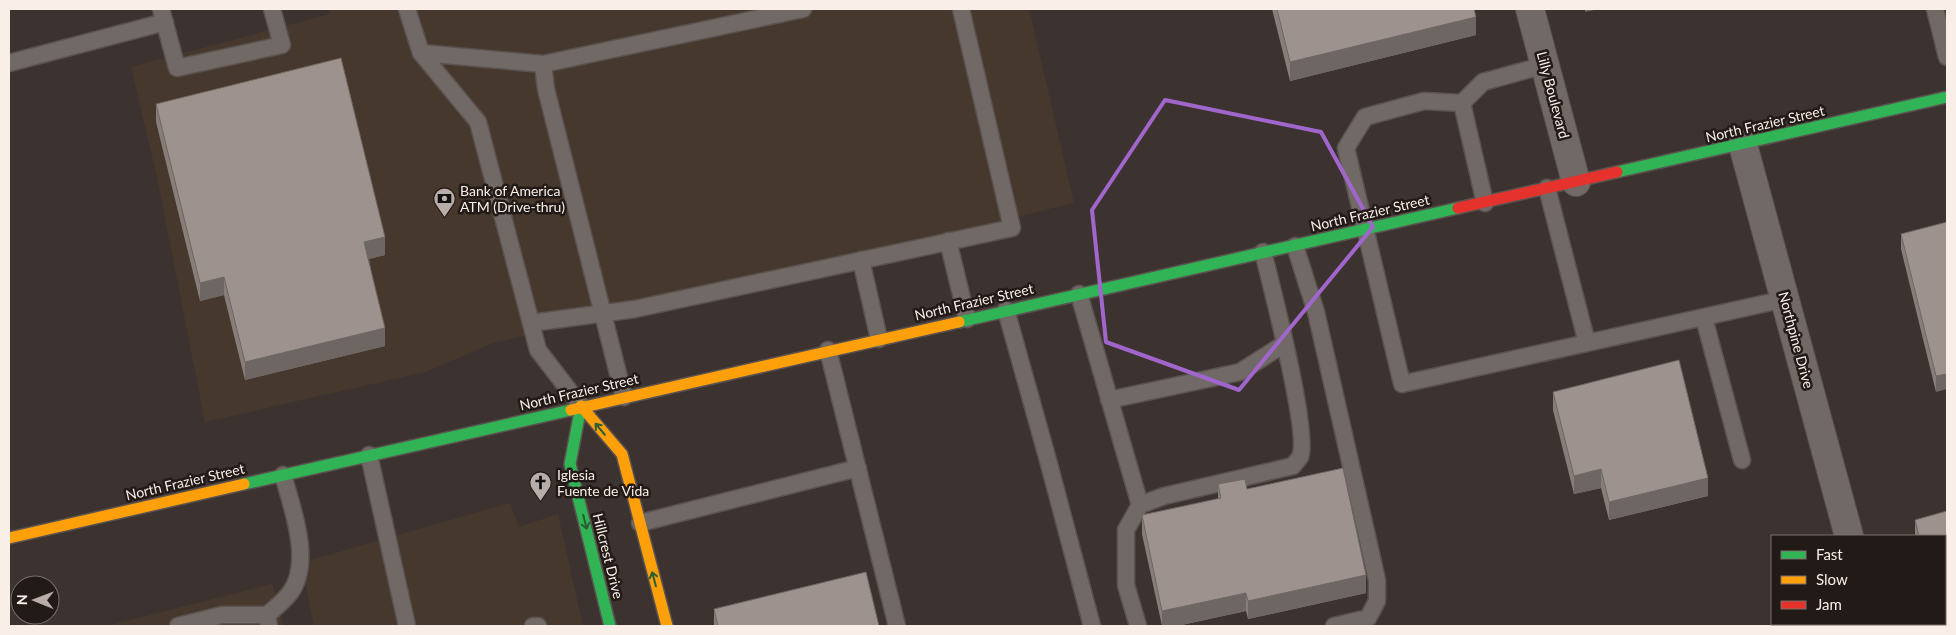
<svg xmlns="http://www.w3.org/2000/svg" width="1956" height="635" font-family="Lato,sans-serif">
  <rect width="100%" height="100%" fill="#3c3330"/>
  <path fill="#47382d" d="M 329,9 L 1029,9 L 1074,203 L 493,343 L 425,372 L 205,422 L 157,177 L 131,67 L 330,14 Z
    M 510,503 L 519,527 L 558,514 L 583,626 L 314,626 L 305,581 L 311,560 Z
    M 272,584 L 284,626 L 106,626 Z"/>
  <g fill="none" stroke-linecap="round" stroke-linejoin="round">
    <defs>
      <path id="lane" d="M 161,9 L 177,68 L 282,45 L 272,9
        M 407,9 L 421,53 L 478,122 L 538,350 L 581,406
        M 1935,9 L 1947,57
        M 421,53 L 543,64
        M 9,63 L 165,22
        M 1462,103 L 1483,82 L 1545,65
        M 1547,188 L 1587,343
        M 1485,203 L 1462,103 L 1424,101 L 1365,117 L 1346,148 L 1402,384 L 1785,299
        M 948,241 L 967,319
        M 1295,246 L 1316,312 L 1377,580 L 1377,601 L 1368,618 L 1334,626
        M 861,260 L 879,339
        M 1079,294 L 1140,505 L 1164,496 L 1293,466 C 1295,463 1298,460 1300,457 C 1310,435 1271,284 1263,252
        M 1006,310 L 1049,464 L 1092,626
        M 1704,318 L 1742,460
        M 531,323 L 635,309 L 1012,228 L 961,9
        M 828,350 L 897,626
        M 624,397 L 546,89 L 543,64 L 803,9
        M 1109,400 L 1240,372 L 1284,344
        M 369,455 L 407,626
        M 640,523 L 858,468
        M 178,626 L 222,615 L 267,615
        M 269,626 L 267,615 C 275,608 284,601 290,593 C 313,562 292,508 283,475
        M 533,626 L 538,626
        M 1138,626 L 1126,585 L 1126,530 L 1140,505"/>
      <path id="street" d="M 1530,9 L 1576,182
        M 1743,145 L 1849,536
        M 1873,624 L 1874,626"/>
      <path id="fast" d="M 1617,172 L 1947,97
        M 959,322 L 1458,208
        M 581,406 L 570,464 L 610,626
        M 244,484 L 571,410"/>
      <path id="slow" d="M 581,406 L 622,454 L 667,626
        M 571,410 L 959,322
        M 9,538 L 244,484"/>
      <path id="jam" d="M 1458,208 L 1617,172"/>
    </defs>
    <use href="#lane" stroke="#5a524f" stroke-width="19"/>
    <use href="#street" stroke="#5a524f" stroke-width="30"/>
    <use href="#fast" stroke="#5a524f" stroke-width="14"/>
    <use href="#slow" stroke="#5a524f" stroke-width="14"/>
    <use href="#jam" stroke="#5a524f" stroke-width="14"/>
    <use href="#lane" stroke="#706966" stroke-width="16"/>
    <use href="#street" stroke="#706966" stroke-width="28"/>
    <use href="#fast" stroke="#30b455" stroke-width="11"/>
    <use href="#slow" stroke="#ff9f0a" stroke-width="11"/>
    <use href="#jam" stroke="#e5322d" stroke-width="11"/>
  </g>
  <path fill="#877e7a" d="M 1272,9 L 1474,9 L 1476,35 L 1290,81 Z
    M 156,104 L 385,255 L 369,259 L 385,346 L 245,380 L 224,295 L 200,301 L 156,122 Z
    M 1947,222 L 1936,392 L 1901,249 L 1901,234 Z
    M 1553,392 L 1708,496 L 1609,520 L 1601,488 L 1574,494 L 1553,410 Z
    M 1218,484 L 1247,489 L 1366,593 L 1248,619 L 1246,611 L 1177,626 L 1162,626 L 1142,534 L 1142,515 L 1218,499 Z
    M 1947,511 L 1947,626 L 1945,626 L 1945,536 L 1915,536 L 1915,520 Z
    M 714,609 L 879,626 L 714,626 Z"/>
  <path fill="#6e6663" d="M 1585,9 L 1599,9 L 1585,12 Z
    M 1476,17 L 1476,35 L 1290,81 L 1290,62 Z
    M 385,237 L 385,255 L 364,260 L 364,242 Z
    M 224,277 L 224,295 L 200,301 L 200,283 Z
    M 385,328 L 385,346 L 245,380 L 245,362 Z
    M 1947,374 L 1947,389 L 1936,392 L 1936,376 Z
    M 1601,469 L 1601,488 L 1574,494 L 1574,476 Z
    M 1708,478 L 1708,496 L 1609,520 L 1609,502 Z
    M 1366,575 L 1366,593 L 1248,619 L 1248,601 Z
    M 1246,593 L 1246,611 L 1177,626 L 1162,626 L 1162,611 Z"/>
  <path fill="#9d928e" stroke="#6e6663" d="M 1277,9 L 1474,9 L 1476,17 L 1290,62 Z
    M 341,58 L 385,237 L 364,242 L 385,328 L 245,362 L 224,277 L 200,283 L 156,104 Z
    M 1947,222 L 1947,374 L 1936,376 L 1901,234 Z
    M 1679,360 L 1708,478 L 1609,502 L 1601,469 L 1574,476 L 1553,392 Z
    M 1343,468 L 1366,575 L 1248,601 L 1246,593 L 1162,611 L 1142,515 L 1221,498 L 1218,484 L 1245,479 L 1247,489 Z
    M 1947,511 L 1947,626 L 1945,611 L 1945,536 L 1919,536 L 1915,520 Z
    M 866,572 L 879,626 L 718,626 L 714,609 Z"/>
  <defs><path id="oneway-shaft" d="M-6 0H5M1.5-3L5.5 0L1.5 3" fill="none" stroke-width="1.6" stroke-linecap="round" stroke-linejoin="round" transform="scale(1.25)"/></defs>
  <g stroke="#285f33">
    <use href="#oneway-shaft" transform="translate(600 429) rotate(-130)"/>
    <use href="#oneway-shaft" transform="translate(585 522) rotate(76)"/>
    <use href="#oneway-shaft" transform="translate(654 579) rotate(-105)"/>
  </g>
  <path fill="none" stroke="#a166cc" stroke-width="4" stroke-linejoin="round" d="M 1165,100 L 1321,132 L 1373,227 L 1239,390 L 1106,342 L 1092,210 Z"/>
  <defs>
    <symbol id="bank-pin" viewBox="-11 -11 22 30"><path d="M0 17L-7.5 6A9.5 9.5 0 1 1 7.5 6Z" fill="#b8ada8" stroke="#221a17"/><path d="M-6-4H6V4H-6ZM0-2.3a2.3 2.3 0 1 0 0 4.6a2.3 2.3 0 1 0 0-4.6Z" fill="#111"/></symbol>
    <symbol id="church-pin" viewBox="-11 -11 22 30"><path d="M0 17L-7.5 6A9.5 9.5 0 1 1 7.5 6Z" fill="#b8ada8" stroke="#221a17"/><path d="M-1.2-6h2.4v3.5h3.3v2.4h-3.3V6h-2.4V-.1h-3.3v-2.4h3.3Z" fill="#111"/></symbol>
  </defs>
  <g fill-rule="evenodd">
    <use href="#bank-pin" x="432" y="186" width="25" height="34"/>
    <use href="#church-pin" x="528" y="470" width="25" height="34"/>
  </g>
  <g text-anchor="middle" stroke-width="5" stroke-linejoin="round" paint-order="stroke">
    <g font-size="14" fill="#faeee9" stroke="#221a17">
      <text transform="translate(1553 95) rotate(75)" y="5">Lilly Boulevard</text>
      <text transform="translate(1765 124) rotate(-13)" y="5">North Frazier Street</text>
      <text transform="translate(1370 213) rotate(-13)" y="5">North Frazier Street</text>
      <text transform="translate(974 302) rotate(-13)" y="5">North Frazier Street</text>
      <text transform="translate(1796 340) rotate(75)" y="5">Northpine Drive</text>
      <text transform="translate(579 392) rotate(-13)" y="5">North Frazier Street</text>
      <text transform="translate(185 482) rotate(-13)" y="5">North Frazier Street</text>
      <text transform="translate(608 556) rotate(76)" y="5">Hillcrest Drive</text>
    </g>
    <g font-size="14" fill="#faeee9" stroke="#221a17" text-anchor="start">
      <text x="460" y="196">Bank of America<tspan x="460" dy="16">ATM (Drive-thru)</tspan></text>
      <text x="557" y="480">Iglesia<tspan x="557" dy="16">Fuente de Vida</tspan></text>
    </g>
  </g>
  <rect width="1956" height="635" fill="none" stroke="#faeee9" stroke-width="20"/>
  <rect x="1771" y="535" width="175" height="90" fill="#221a17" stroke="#786f6b"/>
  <rect x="1781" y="551" width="25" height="8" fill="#30b455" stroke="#786f6b"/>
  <text x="1816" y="560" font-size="15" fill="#faeee9">Fast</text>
  <rect x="1781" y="576" width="25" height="8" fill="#ff9f0a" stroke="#786f6b"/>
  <text x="1816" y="585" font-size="15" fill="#faeee9">Slow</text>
  <rect x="1781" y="601" width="25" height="8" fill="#e5322d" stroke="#786f6b"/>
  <text x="1816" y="610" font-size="15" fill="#faeee9">Jam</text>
  <g transform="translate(35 600) rotate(271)"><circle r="24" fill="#221a17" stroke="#786f6b"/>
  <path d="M0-4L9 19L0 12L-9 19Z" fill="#b8ada8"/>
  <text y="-8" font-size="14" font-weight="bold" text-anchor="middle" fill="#faeee9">N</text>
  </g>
</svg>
